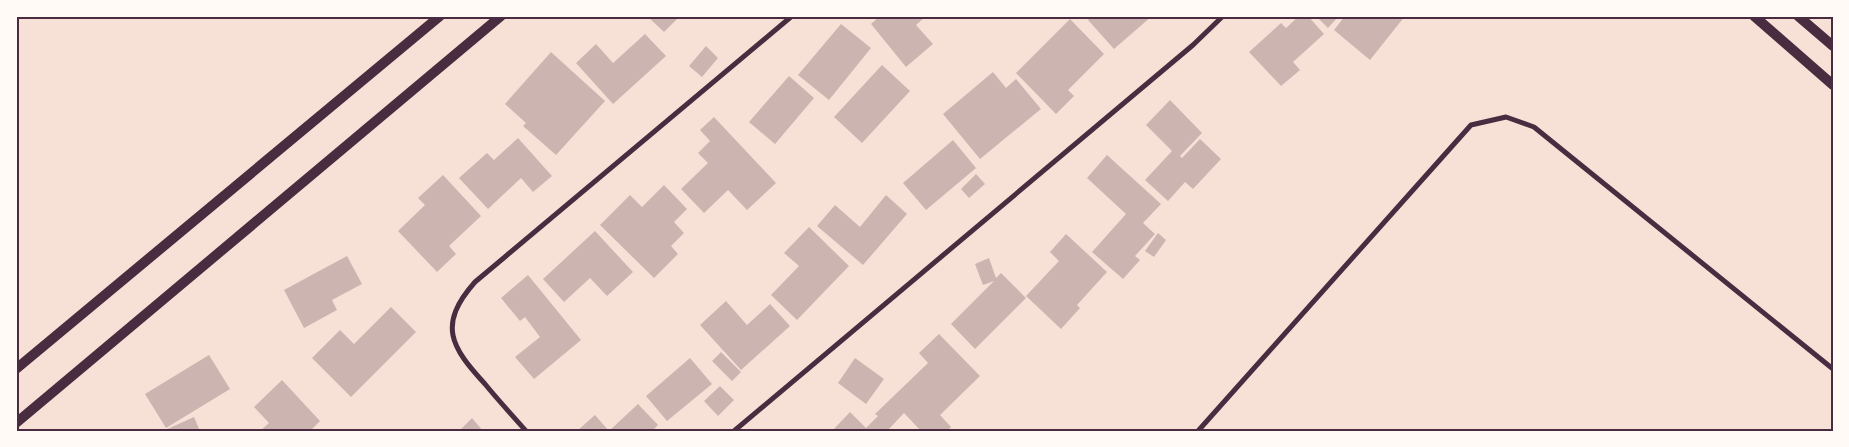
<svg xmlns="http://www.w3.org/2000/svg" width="1849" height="447" font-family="'Work Sans',sans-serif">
  <rect width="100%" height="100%" fill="#f7e1d7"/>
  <path fill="#ccb4b1" d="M 647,16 L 680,16 L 664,32 Z
    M 880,16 L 926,16 L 916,25 L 933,44 L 906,67 L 871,24 Z
    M 1092,16 L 1152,16 L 1114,49 L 1088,20 Z
    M 1299,16 L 1308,16 L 1324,34 L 1293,62 L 1300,70 L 1281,86 L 1249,52 L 1281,23 L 1286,28 Z
    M 1316,16 L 1339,16 L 1328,28 Z
    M 1345,16 L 1405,16 L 1370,60 L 1334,30 Z
    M 1070,19 L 1104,54 L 1068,90 L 1074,96 L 1056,114 L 1016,73 Z
    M 841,24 L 871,48 L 829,100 L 798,75 Z
    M 645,34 L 666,56 L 613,104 L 576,63 L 596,44 L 613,63 Z
    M 706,46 L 718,58 L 702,77 L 689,66 Z
    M 551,52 L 605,101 L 556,155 L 523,126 L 526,123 L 505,104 Z
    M 882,65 L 910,91 L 862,143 L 834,117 Z
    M 993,72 L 1006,88 L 1016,79 L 1041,109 L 980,159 L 943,114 Z
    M 789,76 L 814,98 L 775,144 L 749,122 Z
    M 1170,100 L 1202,133 L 1180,156 L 1182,158 L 1200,139 L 1221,159 L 1193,189 L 1185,182 L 1168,201 L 1145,180 L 1172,151 L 1146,125 Z
    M 714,117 L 776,183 L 747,210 L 728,190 L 704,213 L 681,189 L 708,163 L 698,153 L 710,141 L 700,130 Z
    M 518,138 L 552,176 L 533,192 L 521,178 L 488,209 L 459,178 L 487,153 L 494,160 Z
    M 953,140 L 976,168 L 926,210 L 903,183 Z
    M 1107,155 L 1161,204 L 1143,223 L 1155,234 L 1135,256 L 1140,260 L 1123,279 L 1092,252 L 1126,214 L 1087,178 Z
    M 976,174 L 985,184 L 969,198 L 961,189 Z
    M 443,175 L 481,216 L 449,246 L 456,254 L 437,272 L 398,231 L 425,205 L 418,198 Z
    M 664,185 L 687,209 L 674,222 L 684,233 L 671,246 L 678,254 L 654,278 L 600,225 L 630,195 L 642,207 Z
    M 886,195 L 907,214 L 863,265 L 817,226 L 835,205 L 860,227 Z
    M 809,227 L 849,266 L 797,320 L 771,295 L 799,266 L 784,253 Z
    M 595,231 L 633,272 L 607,296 L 590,278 L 564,302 L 543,279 Z
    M 1158,233 L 1166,240 L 1154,257 L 1145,251 Z
    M 1066,234 L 1107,272 L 1077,305 L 1080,308 L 1061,329 L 1026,296 L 1059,261 L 1050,252 Z
    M 347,256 L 362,284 L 332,300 L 337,310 L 304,328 L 284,290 Z
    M 989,258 L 996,278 L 1001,273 L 1026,298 L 975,349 L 951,324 L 994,281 L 983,285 L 975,264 Z
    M 528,275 L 581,340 L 534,379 L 515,357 L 540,337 L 525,317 L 520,321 L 501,298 Z
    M 726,301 L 747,325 L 770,304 L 790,326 L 741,370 L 700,325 Z
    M 391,307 L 416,332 L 351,397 L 312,358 L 340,330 L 354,344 Z
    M 939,334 L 980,376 L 940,415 L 951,427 L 947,431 L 921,431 L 904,413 L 887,431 L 832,431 L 850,412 L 866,428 L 878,416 L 875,414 L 928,363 L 919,353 Z
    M 721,352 L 741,372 L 732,381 L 712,361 Z
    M 209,355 L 230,389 L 166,428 L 145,394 Z
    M 690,358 L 712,384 L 667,421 L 646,396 Z
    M 855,358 L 884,379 L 866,404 L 838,383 Z
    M 282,380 L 320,421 L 310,431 L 260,431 L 269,423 L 254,407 Z
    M 720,386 L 734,400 L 718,416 L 704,401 Z
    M 638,404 L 658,425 L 652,431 L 577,431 L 595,415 L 609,431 Z
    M 194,417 L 200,431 L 163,431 Z
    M 472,418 L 483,431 L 459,431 Z"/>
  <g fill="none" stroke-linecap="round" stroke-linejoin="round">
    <path stroke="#4a2c40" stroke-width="5" d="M 526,431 C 512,415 498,400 485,384 C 451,347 437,325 475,282 L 792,16
      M 734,431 L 1193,45 L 1223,16
      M 1198,431 L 1471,125 L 1506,117 L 1534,127 L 1833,369"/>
    <path stroke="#4a2c40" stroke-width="10" d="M 1754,16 L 1833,85
      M 1798,16 L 1833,46
      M 16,369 L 440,16
      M 16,423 L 501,16"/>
  </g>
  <rect width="1849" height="447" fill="none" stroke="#fffaf5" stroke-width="35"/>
  <rect x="18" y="18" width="1814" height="412" fill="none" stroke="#4a2c40" stroke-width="2"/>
</svg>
